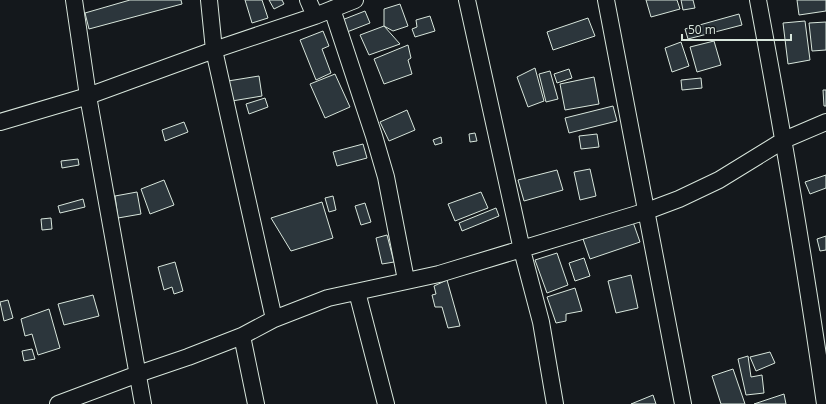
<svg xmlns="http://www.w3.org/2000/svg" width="826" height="404" font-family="'Open Sans',sans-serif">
  <rect width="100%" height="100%" fill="#14181c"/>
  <path fill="#2c363c" stroke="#d8e6dc" d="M 130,0 L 181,0 L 182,4 L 89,29 L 85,13 Z
    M 245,0 L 262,0 L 268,18 L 252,23 Z
    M 269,0 L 282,0 L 284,4 L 274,9 Z
    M 646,0 L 677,0 L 680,9 L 651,17 Z
    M 681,0 L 693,0 L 695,8 L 683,10 Z
    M 797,0 L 826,0 L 826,11 L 799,15 Z
    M 400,4 L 408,26 L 393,31 L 384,26 L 384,9 Z
    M 365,11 L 370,23 L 347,32 L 342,20 Z
    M 739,14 L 742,25 L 688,39 L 685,29 Z
    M 430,16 L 435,31 L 415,37 L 412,29 L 417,27 L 416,20 Z
    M 588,18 L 595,36 L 553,50 L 547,32 Z
    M 805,21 L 810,60 L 788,64 L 783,23 Z
    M 826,22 L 826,50 L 812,51 L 809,23 Z
    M 384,26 L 400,44 L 369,55 L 360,35 Z
    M 323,31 L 329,46 L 322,49 L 331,73 L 316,80 L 300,40 Z
    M 714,41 L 721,65 L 697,72 L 690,47 Z
    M 681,42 L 689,66 L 672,72 L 665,48 Z
    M 408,45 L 411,58 L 408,60 L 412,74 L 384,84 L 374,59 Z
    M 535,68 L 544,101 L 528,107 L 517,77 Z
    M 569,69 L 572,78 L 557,83 L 554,74 Z
    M 550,71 L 558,99 L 546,102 L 539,74 Z
    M 335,74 L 350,107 L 325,118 L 310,84 Z
    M 259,76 L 262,96 L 232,101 L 228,81 Z
    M 594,77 L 599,104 L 565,110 L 560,84 Z
    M 701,78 L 702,88 L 682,90 L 681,80 Z
    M 823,90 L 826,90 L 826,106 L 824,106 Z
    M 265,98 L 268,107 L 249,114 L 246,104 Z
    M 613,106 L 617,121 L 569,133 L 565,118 Z
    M 407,110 L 415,130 L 389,141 L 380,122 Z
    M 184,122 L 188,132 L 165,141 L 162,130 Z
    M 475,133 L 477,141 L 470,142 L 469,134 Z
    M 597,134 L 599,147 L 581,149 L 579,136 Z
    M 441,137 L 442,143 L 435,145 L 433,140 Z
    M 363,144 L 367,158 L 337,166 L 333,152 Z
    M 78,159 L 79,165 L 62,168 L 61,161 Z
    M 590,169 L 596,196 L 580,200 L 574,172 Z
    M 557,170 L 563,190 L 524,201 L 518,180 Z
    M 826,175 L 826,188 L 810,194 L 805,182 Z
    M 164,180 L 174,205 L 150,214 L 141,189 Z
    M 137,192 L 141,214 L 118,218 L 115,196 Z
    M 481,192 L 488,208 L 455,221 L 448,204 Z
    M 333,196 L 336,210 L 329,212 L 325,198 Z
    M 83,199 L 85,207 L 60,213 L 58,206 Z
    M 322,202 L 333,238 L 291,251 L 271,218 Z
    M 365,203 L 371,222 L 361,225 L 355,206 Z
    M 496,208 L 499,216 L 462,231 L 459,223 Z
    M 51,218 L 52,229 L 42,230 L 41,219 Z
    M 633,222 L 640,242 L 590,259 L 583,239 Z
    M 387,235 L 394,262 L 382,264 L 376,238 Z
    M 826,236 L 826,250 L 820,251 L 817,239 Z
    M 557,253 L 568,285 L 547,293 L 535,260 Z
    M 584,258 L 590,276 L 575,281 L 569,263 Z
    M 175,262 L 183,291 L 174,294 L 172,287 L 164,290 L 158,267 Z
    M 631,275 L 638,308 L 616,313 L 608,281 Z
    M 447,280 L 460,326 L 448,328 L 442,307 L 435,307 L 432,295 L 436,294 L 434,286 Z
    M 575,288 L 582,311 L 566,314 L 566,321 L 556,323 L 547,297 Z
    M 93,295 L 99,316 L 64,325 L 58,304 Z
    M 8,300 L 13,318 L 4,321 L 0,302 Z
    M 49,309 L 60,348 L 38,355 L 32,334 L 25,336 L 21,319 Z
    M 32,349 L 35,359 L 24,361 L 22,351 Z
    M 770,352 L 775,363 L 756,371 L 750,357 Z
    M 748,356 L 751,377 L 762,375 L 764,393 L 746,395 L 738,359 Z
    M 733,369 L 745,404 L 721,404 L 712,376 Z
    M 784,394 L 786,404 L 754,404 Z
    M 653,395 L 656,404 L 631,404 Z"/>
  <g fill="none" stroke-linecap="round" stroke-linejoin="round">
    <defs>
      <path id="minor" d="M 74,0 L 88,96 L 143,404
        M 209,0 L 214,50 L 274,319
        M 308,0 L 315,16
        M 467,0 L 522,250 L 541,322 L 555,404
        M 606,0 L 683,404
        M 758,0 C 783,134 806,269 825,404
        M 332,9 L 374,136 L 386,177 L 406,280
        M 0,122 L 88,96 L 214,50 L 315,16 L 355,0
        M 357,292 L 386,404
        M 242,336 L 256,404
        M 58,404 L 138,374 L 188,357 L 242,336 L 274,319 L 328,298 L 439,274 L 647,211 L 679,199 L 719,180 L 784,140 L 826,122"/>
    </defs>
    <use href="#minor" stroke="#d8e6dc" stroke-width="18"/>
    <use href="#minor" stroke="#14181c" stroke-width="16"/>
  </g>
  <path d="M682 34v6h109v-6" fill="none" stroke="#d8e6dc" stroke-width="2"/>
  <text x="688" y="34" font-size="12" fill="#d8e6dc" stroke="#14181c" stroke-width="3" paint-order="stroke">50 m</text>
</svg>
